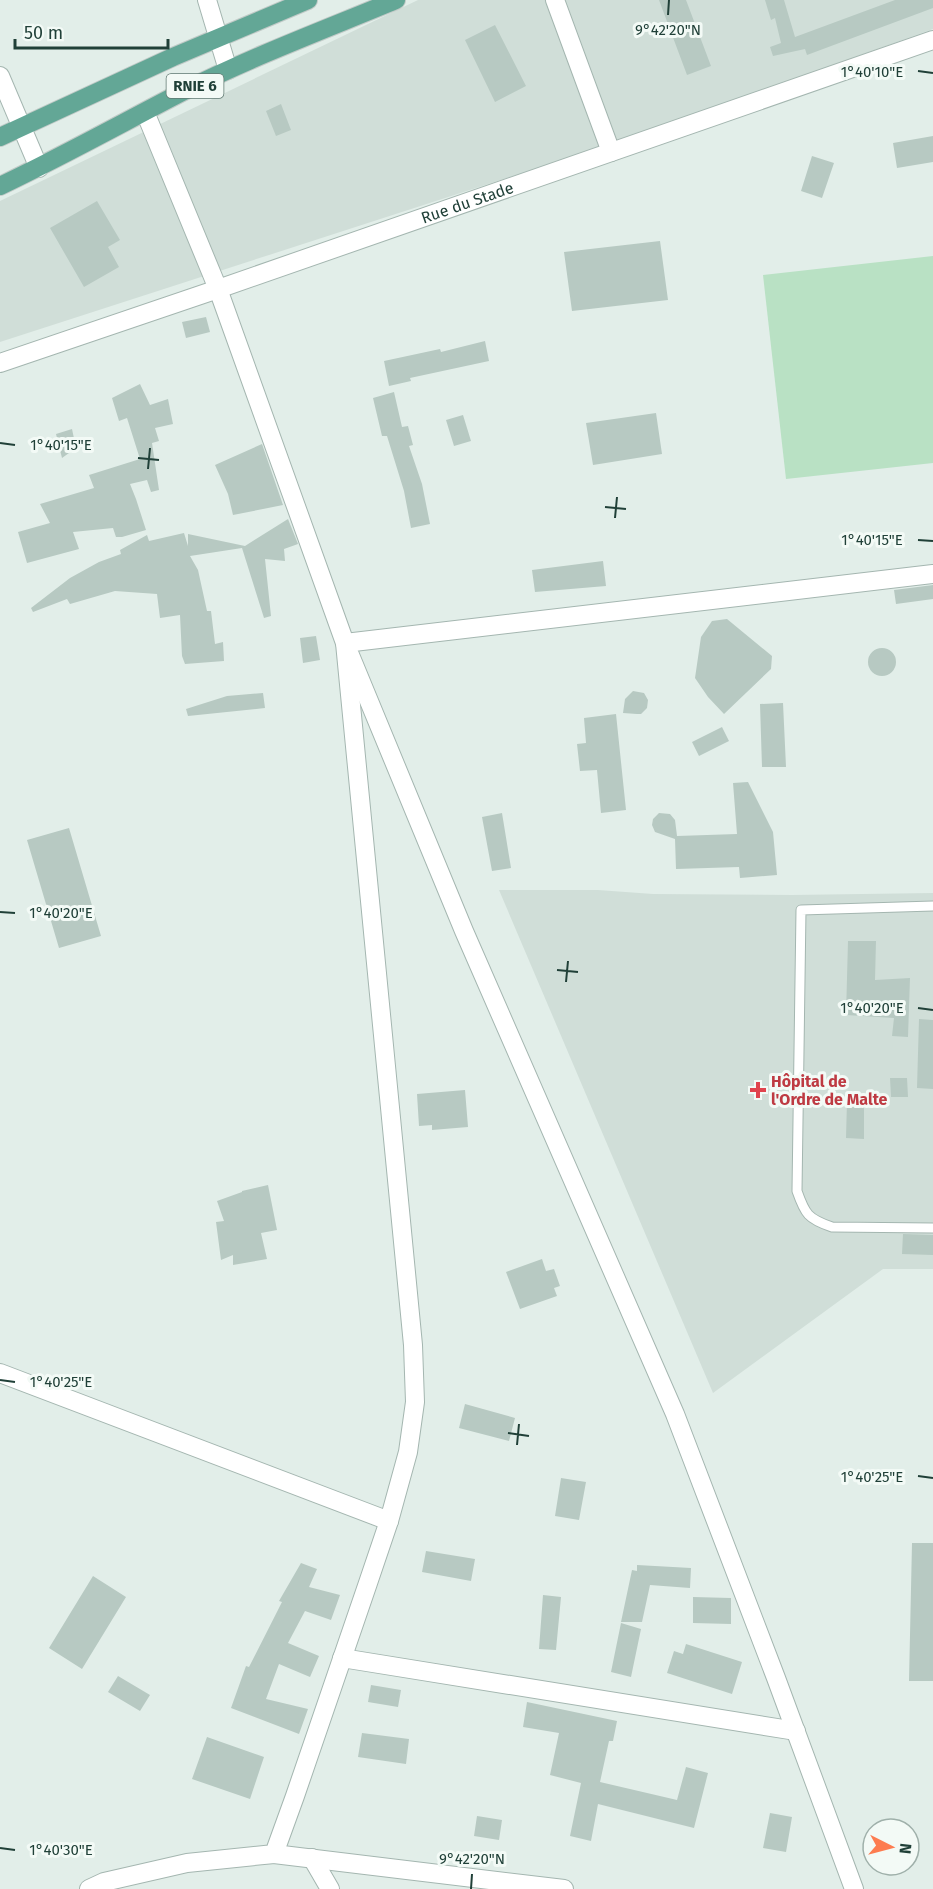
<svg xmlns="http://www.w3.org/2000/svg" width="933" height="1889" font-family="'Fira Sans',sans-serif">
  <rect width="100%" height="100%" fill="#e2eee9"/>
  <path fill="#d0ded8" d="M 418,0 L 933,0 L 933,29 L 634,137 L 0,342 L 0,201 Z
    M 499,890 L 598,890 L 653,894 L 792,895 L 933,893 L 933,1269 L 883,1269 L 713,1393 Z"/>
  <path fill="#b9e1c4" d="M 933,256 L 933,463 L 786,479 L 763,275 Z"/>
  <path fill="#b7c9c2" d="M 659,0 L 686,0 L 711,66 L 687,75 Z
    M 765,0 L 784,0 L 795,37 L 895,0 L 933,0 L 933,8 L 807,55 L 805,49 L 773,56 L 770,47 L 781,43 L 775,18 L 771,20 Z
    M 495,25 L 526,86 L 495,102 L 465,40 Z
    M 281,104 L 291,130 L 276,136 L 266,111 Z
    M 933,136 L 933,162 L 897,168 L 893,143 Z
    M 812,156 L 834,163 L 822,198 L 801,191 Z
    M 97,201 L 120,240 L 108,247 L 119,267 L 84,287 L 50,228 Z
    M 660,241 L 668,300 L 572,311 L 564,252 Z
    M 206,317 L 210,332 L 186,338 L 182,322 Z
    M 485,341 L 489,361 L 410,378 L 411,381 L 389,386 L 384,361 L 440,349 L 441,352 Z
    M 140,384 L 150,405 L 168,399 L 173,424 L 155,428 L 159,441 L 152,443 L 159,490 L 151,492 L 147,480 L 130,484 L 136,499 L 146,530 L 122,537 L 116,537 L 113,528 L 73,532 L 79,549 L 27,563 L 18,532 L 50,523 L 40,504 L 94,488 L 89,475 L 140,459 L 127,418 L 119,421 L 112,398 Z
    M 394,392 L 402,427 L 408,426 L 413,445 L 409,446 L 422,484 L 430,524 L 411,528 L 404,491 L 387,436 L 382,436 L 373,398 Z
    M 656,413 L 662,454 L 593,465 L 586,423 Z
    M 463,415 L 471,441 L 454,446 L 446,420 Z
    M 72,429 L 76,448 L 62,458 L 56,434 Z
    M 262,444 L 283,505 L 233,515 L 228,494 L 215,465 Z
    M 288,519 L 298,544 L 284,549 L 285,561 L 265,559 L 271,616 L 264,618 L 242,548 L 190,556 L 198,570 L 207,611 L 211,611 L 215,644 L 223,642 L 224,661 L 185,664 L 182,656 L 180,615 L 160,618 L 157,594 L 115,591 L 70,604 L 67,599 L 33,612 L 31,608 L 70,578 L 99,562 L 121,554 L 120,550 L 147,535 L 149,541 L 184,533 L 188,546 L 188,534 L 245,546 Z
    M 603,561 L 606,586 L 535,592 L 532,570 Z
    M 933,585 L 933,599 L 896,604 L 894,590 Z
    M 727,619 L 772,656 L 771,669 L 724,714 L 708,697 L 695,678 L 701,637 L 712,621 Z
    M 316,636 L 320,660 L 303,663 L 300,638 Z
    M868 662a14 14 0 1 1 28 0a14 14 0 1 1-28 0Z
    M 633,691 L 644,693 L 648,700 L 647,708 L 641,714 L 637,714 L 623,713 L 625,699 Z
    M 263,693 L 265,708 L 188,716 L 186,709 L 227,696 Z
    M 783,703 L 786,767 L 762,767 L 760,704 Z
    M 616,714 L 626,810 L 601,813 L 597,770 L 580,771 L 577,744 L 586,743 L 584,718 Z
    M 722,727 L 729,741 L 699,756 L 692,742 Z
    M 748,782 L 773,832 L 777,875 L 740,878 L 739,867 L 676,869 L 675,839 L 655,832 L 652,825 L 653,819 L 659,813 L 670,814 L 675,820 L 677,836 L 737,834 L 733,783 Z
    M 502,813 L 511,868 L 492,871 L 482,817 Z
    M 69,828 L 101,936 L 59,948 L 27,840 Z
    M 848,941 L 876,941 L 875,980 L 910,978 L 908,1037 L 892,1036 L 894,1018 L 846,1015 Z
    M 919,1019 L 933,1020 L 933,1089 L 917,1088 Z
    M 890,1078 L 907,1078 L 908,1097 L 891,1097 Z
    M 465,1090 L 468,1127 L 432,1130 L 432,1125 L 419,1126 L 417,1094 Z
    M 847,1101 L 864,1101 L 864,1139 L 846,1138 Z
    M 268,1185 L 277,1230 L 261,1233 L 267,1259 L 233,1265 L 233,1255 L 221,1260 L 216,1222 L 224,1221 L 217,1201 L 242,1192 L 242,1191 Z
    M 903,1234 L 933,1235 L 933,1255 L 902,1254 Z
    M 542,1259 L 546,1271 L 554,1269 L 560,1286 L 554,1288 L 557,1296 L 520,1309 L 506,1272 Z
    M 465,1404 L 515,1418 L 509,1441 L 459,1428 Z
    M 561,1478 L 586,1482 L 579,1520 L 555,1516 Z
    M 912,1543 L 933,1543 L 933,1681 L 909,1681 Z
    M 426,1551 L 475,1559 L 471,1581 L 422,1572 Z
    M 301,1563 L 317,1569 L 309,1587 L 340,1595 L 331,1620 L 305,1611 L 288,1643 L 319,1656 L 310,1677 L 279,1664 L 266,1699 L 308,1709 L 299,1734 L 231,1708 L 246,1666 L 249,1667 L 282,1602 L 279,1601 Z
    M 637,1565 L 691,1568 L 690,1588 L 650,1585 L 642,1622 L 621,1622 L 632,1570 L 637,1571 Z
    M 93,1576 L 126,1597 L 82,1669 L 49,1648 Z
    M 543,1595 L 561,1597 L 556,1650 L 539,1649 Z
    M 693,1597 L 731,1598 L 731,1624 L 693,1623 Z
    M 621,1623 L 641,1629 L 631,1677 L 611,1672 Z
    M 686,1644 L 742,1662 L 732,1694 L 667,1673 L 674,1651 L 683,1654 Z
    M 118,1676 L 150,1695 L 140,1711 L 108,1692 Z
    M 371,1685 L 401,1690 L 398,1707 L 368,1702 Z
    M 527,1702 L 617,1721 L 613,1741 L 609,1741 L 600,1782 L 677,1800 L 686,1767 L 708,1773 L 694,1828 L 598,1804 L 591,1841 L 570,1836 L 581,1783 L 550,1775 L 559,1733 L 523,1727 Z
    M 362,1733 L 409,1739 L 406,1764 L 358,1757 Z
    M 207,1737 L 264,1757 L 250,1799 L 192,1779 Z
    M 770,1813 L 792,1817 L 786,1852 L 763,1848 Z
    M 477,1816 L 502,1820 L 499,1840 L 474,1836 Z"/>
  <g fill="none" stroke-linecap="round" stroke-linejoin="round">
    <defs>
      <path id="lane" d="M 933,906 L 801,910 L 797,1191 C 805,1214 808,1219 832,1227 L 933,1228"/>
      <g id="street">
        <path d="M 207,0 L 228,70"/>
        <path d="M 555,0 L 611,152"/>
        <path d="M 0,76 L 39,168"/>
        <path id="s1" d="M 0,363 L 218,289 L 933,40"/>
        <path d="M 0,1373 L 389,1521"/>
        <path d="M 342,1658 L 796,1731"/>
        <path d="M 274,1854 L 564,1889"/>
        <path d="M 312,1858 L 330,1889"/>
        <path d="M 89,1889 L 104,1882 L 187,1863 L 274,1854 L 295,1796 L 368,1583 L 389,1521 L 408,1452 L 415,1402 L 413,1345 L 345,643 L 218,289 L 145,112"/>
        <path d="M 854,1889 L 776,1678 L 675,1414 L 464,931 L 345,643 L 933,574"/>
      </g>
      <path id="primary" d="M 0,137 L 173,57 L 308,0
        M 0,186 C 63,156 124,122 186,90 C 254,56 326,29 396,0"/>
    </defs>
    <use href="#lane" stroke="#a4b6b0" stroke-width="11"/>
    <use href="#street" stroke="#a4b6b0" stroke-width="20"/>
    <use href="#primary" stroke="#c1cac7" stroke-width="20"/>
    <use href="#lane" stroke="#fff" stroke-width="9"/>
    <use href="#street" stroke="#fff" stroke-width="18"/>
    <use href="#primary" stroke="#63a796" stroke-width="18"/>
  </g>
  <path fill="none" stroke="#204038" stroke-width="2" d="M 668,15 L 669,0M 918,71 L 933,73M 0,443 L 15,445M 138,458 L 159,460M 148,469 L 150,448M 605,507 L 626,509M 615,518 L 617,497M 918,540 L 933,541M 0,912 L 15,913M 557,970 L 578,972M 566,982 L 568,961M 918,1008 L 933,1010M 0,1380 L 15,1382M 508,1433 L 529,1436M 517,1445 L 519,1424M 918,1476 L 933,1478M 0,1848 L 15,1850M 471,1889 L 472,1874"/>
  <path fill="#e0444e" stroke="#f3faf6" stroke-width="2" d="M755 1081h6v6h6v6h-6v6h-6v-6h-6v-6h6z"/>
  <g text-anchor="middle" stroke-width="6" stroke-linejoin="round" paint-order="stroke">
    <rect fill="#f3faf6" stroke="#5f7871" stroke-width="1.5" x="166.5" y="74" width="57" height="24" rx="4.5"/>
    <g font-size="15" font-weight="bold" fill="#204038">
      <text x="195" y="91">RNIE 6</text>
    </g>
    <g font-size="16" fill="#204038" stroke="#f3faf6">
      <text dy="6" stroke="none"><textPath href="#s1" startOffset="494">Rue du Stade</textPath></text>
    </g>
    <g font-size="16" font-weight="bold" fill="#be3a42" stroke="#f3faf6" text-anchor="start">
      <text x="771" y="1087">Hôpital de<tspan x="771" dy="18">l'Ordre de Malte</tspan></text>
    </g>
  </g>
  <g font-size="15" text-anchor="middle" fill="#204038" stroke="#f3faf6" stroke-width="6" stroke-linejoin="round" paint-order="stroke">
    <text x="668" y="35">9°42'20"N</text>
    <text x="872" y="77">1°40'10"E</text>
    <text x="61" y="450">1°40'15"E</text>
    <text x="872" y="545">1°40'15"E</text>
    <text x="61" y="918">1°40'20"E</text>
    <text x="872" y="1013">1°40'20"E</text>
    <text x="61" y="1387">1°40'25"E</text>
    <text x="872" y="1482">1°40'25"E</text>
    <text x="61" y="1855">1°40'30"E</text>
    <text x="472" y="1864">9°42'20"N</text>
  </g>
  <g transform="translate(891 1847) rotate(96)"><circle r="28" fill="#f3faf6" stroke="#9fb0aa" stroke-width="1.5"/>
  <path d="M0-4.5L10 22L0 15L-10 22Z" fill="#fd7c50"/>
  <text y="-9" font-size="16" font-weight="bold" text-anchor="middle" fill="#204038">N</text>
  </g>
  <path d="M15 39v9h153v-9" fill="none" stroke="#204038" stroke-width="3"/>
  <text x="24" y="39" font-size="18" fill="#204038" stroke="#f3faf6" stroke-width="4.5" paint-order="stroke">50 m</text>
</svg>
